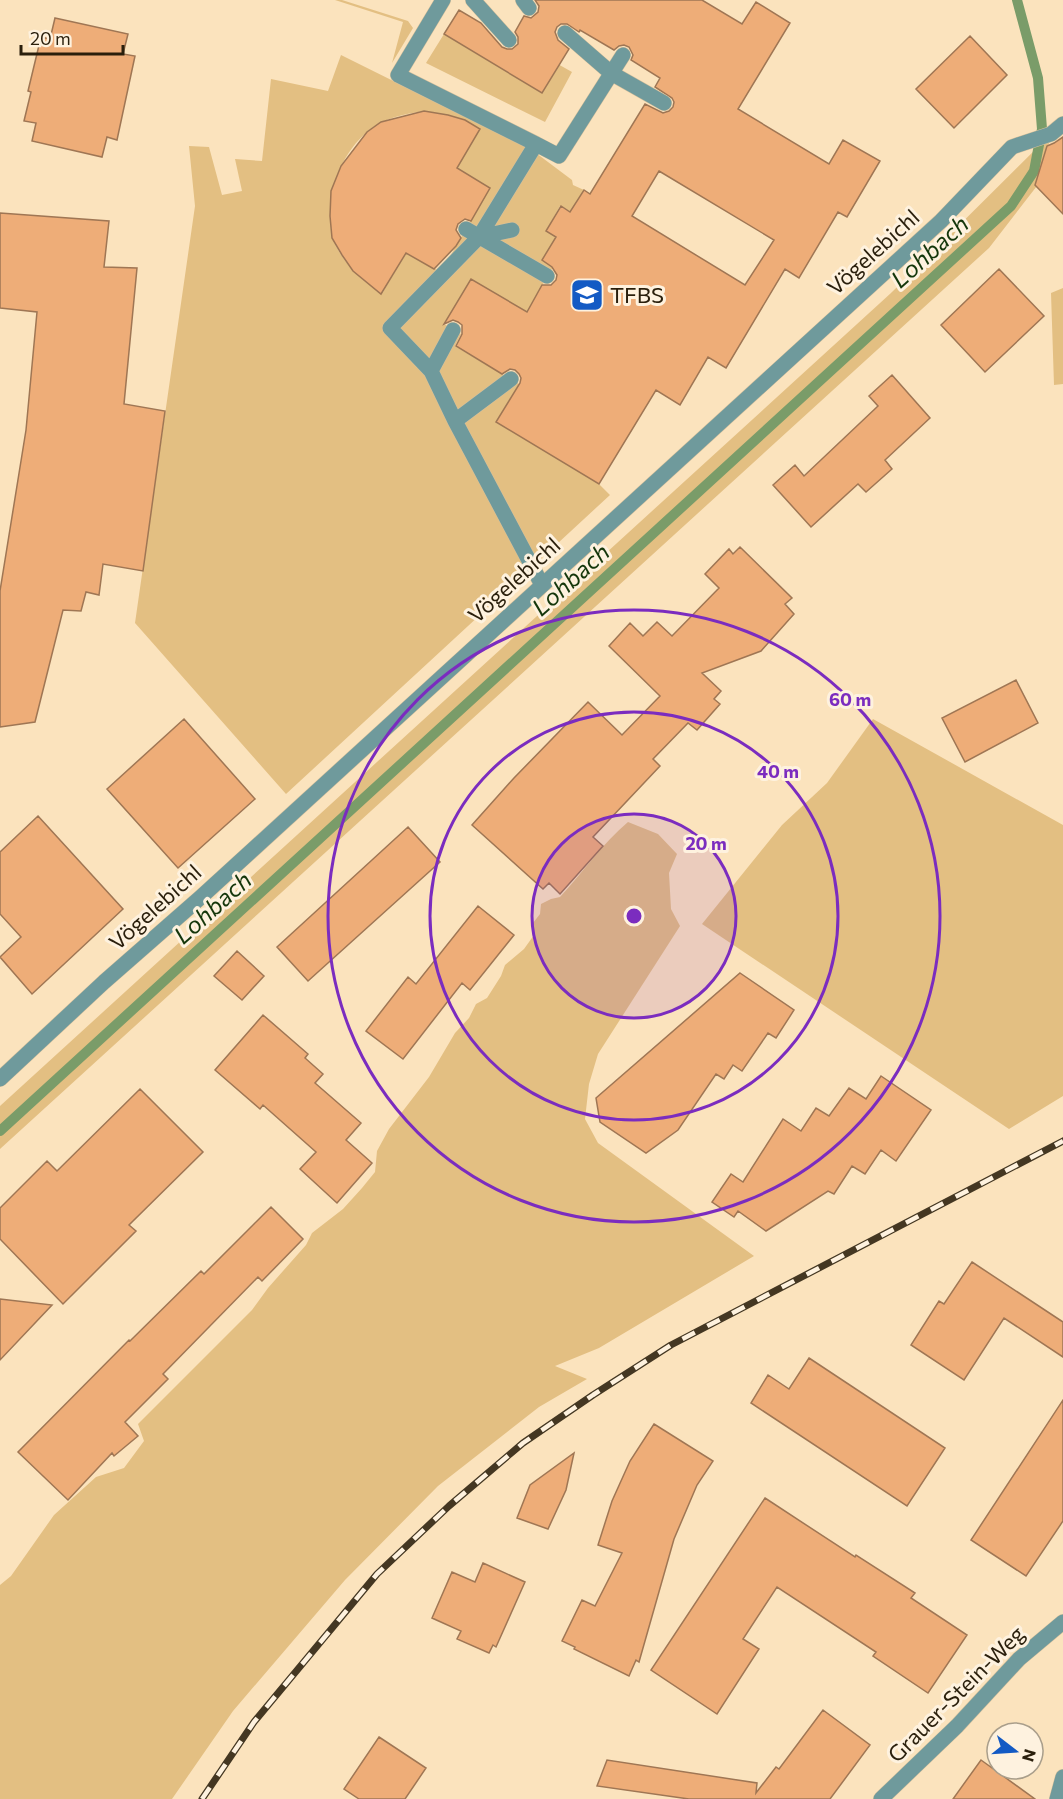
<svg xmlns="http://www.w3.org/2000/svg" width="1063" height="1799" font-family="Commissioner,sans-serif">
  <rect width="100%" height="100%" fill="#fbe3bd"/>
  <path fill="#e3bf82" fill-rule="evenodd" d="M 335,0 L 342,0 L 408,21 L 413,28 L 392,63 L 403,22 Z
    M 444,34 L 542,93 L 557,69 L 556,63 L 572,72 L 545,122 L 426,63 Z
    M 341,55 L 532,150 L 572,180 L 573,185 L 584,190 L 571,212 L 560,206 L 546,231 L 556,237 L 542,260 L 553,267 L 540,289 L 540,320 L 471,279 L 444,324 L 461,334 L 455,346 L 519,384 L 496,422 L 599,484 L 610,495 L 286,794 L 135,623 L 195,206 L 189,146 L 209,147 L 222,195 L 242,191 L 235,159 L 262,161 L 271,79 L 328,91 ZM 424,111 C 446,114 461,117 480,129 L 457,168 L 489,189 L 441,272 L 406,253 L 383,292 C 361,282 342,262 333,239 C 331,235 331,230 331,226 C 327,191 341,154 368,131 C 383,118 405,114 424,111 Z
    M 1051,134 L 1040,182 L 989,248 L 0,1149 L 0,1106 L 891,293 Z
    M 1063,288 L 1063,384 L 1054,385 L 1051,293 Z
    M 873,719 L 1063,825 L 1063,1096 L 1009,1129 L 702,924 L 782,825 L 827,783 Z
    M 628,822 L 658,834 L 677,854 L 669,873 L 671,909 L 680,926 L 598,1054 L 589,1084 L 585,1119 L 598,1143 L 754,1256 L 599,1348 L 555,1366 L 587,1379 L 539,1407 L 438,1486 L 345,1580 L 233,1711 L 172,1799 L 0,1799 L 0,1585 L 11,1576 L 54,1515 L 96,1477 L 124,1468 L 144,1441 L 138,1424 L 252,1310 L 268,1288 L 306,1245 L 312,1233 L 343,1209 L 362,1188 L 375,1172 L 377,1151 L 389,1129 L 429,1077 L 455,1033 L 469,1018 L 476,1004 L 487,998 L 501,976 L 505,965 L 524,949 L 534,935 L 533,923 L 540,914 L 541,904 L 551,899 L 560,897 C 583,872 603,843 628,822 Z"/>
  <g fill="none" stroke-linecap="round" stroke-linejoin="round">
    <path stroke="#7a9c69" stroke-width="10" d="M 0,1131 L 1011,206 L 1034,171 L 1042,129 L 1038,78 L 1017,0"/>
  </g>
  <path fill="#eead78" stroke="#9f7654" stroke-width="1.5" fill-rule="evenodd" d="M 535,0 L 702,0 L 742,24 L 756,2 L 790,23 L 738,109 L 829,164 L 843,140 L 880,161 L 847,217 L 838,212 L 799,278 L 785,269 L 726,368 L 708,357 L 680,405 L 656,390 L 599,484 L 496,422 L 520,383 L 521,378 L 519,374 L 515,370 L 510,369 L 502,374 L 456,346 L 462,334 L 462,325 L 458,322 L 453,320 L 444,324 L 471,279 L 527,312 L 542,285 L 551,285 L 556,280 L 557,275 L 552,267 L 542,260 L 556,237 L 546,231 L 561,206 L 570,212 L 584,190 L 590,194 L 645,104 L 663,113 L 669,111 L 673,107 L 674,102 L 672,98 L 655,87 L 660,78 L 631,60 L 633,55 L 629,47 L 624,45 L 619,46 L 614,50 L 580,30 L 579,32 L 567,24 L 561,24 L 557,27 L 555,32 L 558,40 L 569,49 L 542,93 L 444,34 L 459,10 L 481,23 L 502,47 L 507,49 L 512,49 L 518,44 L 518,37 L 515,32 L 524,16 L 531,18 L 538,12 L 539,6 ZM 659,171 L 774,240 L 745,285 L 632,216 Z
    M 55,18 L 128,34 L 123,54 L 135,56 L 117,140 L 107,137 L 102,157 L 32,141 L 36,123 L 24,121 L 31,92 L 28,91 L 41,37 L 50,39 Z
    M 970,36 L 1007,75 L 954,128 L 916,89 Z
    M 424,111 L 448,115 L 465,120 L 480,129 L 457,168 L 490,188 L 471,221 L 465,219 L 458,224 L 456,230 L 461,238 L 456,246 L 434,269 L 406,253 L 381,294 L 353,271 L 342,255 L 332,238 L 330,216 L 331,191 L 341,166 L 367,132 L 381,122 Z
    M 1063,137 L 1063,214 L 1035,185 L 1047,146 L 1054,143 Z
    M 0,213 L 109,221 L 104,267 L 137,268 L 124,404 L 165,411 L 143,571 L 103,564 L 99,595 L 86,592 L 81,611 L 63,610 L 35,722 L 0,727 L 0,591 L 26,430 L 37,312 L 0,308 Z
    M 999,269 L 1044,316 L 985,372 L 941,325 Z
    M 892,375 L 930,418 L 885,460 L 892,469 L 866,492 L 858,484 L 811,527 L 773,485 L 795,465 L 804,476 L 878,406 L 869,396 Z
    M 740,547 L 792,598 L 785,604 L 794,614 L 761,651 L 702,673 L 721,691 L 714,699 L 720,704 L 697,730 L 688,723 L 653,759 L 660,766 L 593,837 L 603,846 L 560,894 L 549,883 L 543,889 L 472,825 L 514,778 L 588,702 L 622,735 L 660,696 L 609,646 L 630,623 L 643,636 L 657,622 L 672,636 L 719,588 L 705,574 L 729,549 L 733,554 Z
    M 1016,680 L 1038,723 L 965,762 L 942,718 Z
    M 184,719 L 255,799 L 178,868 L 107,789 Z
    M 38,816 L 123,909 L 32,994 L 0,957 L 21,937 L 0,914 L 0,852 Z
    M 408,827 L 440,862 L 308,981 L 277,947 Z
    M 478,906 L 514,935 L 470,990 L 462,983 L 403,1059 L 366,1031 L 408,977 L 416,984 Z
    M 237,951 L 264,976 L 242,1000 L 214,976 Z
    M 740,973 L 794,1010 L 776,1038 L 768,1033 L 742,1071 L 733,1065 L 724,1079 L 716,1074 L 678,1130 L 646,1153 L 600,1122 L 596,1098 Z
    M 263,1015 L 308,1054 L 305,1058 L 323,1074 L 315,1083 L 361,1123 L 346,1140 L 372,1163 L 337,1203 L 300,1169 L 316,1152 L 263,1105 L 260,1109 L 215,1070 Z
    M 881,1076 L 931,1110 L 896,1161 L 881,1150 L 865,1174 L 852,1166 L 834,1194 L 828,1191 L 766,1231 L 738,1211 L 734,1217 L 712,1202 L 731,1174 L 743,1182 L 783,1119 L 801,1131 L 816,1108 L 829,1116 L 849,1088 L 866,1099 Z
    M 140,1089 L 203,1152 L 129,1225 L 136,1231 L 63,1304 L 0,1239 L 0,1208 L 47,1161 L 57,1171 Z
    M 271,1207 L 303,1239 L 262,1281 L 258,1277 L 163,1374 L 168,1379 L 125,1422 L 138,1436 L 114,1456 L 112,1453 L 68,1500 L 18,1452 L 129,1340 L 130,1341 L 201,1271 L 204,1274 Z
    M 972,1262 L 1063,1322 L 1063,1357 L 1004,1318 L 964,1380 L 911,1345 L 939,1301 L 944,1304 Z
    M 0,1299 L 52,1305 L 0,1360 Z
    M 809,1358 L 945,1448 L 907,1506 L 751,1403 L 768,1375 L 789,1389 Z
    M 1063,1400 L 1063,1521 L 1026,1576 L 971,1540 Z
    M 654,1424 L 713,1461 L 697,1485 L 674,1539 L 639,1662 L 636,1660 L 629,1676 L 574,1649 L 575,1647 L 562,1641 L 582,1600 L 595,1606 L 622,1553 L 598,1545 L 612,1501 L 630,1461 Z
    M 574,1453 L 566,1490 L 548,1529 L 517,1518 L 530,1485 Z
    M 765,1498 L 855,1557 L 856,1555 L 915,1593 L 911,1598 L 967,1635 L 928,1693 L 873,1656 L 876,1652 L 777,1587 L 743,1639 L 759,1649 L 717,1714 L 651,1670 Z
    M 483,1563 L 525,1582 L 496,1647 L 493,1645 L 489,1653 L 457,1639 L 461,1631 L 432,1618 L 452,1572 L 475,1582 Z
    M 823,1710 L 870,1745 L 830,1799 L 689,1799 L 597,1786 L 607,1760 L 757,1783 L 756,1793 L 776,1767 L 779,1769 Z
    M 379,1737 L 426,1768 L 405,1799 L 359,1799 L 344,1789 Z
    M 981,1760 L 1035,1799 L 953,1799 Z"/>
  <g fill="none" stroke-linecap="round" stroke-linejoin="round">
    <defs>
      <path id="pedestrian" d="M 443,0 L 398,75 L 536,144 L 479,237 L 390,328 L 431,371 L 455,421 L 542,585
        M 473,0 L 509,40
        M 523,0 L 529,8
        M 565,33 L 611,73 L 664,103
        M 536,144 L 559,156 L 623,55
        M 466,229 L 547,276
        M 479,237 L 512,230
        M 431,371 L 453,330
        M 455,421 L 511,379"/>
      <path id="minor" d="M 0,1079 L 104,982 L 201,897 L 941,221 L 1012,147 L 1051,134 L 1063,124
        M 881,1799 L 957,1726 L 1019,1659 L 1063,1622
        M 1057,1799 L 1063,1777"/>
    </defs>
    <use href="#pedestrian" stroke="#d5c09d" stroke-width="16"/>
    <use href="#minor" stroke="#d5c09d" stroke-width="16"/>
    <use href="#pedestrian" stroke="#6f9a9c" stroke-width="15"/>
    <use href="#minor" stroke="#6f9a9c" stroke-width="15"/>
    <defs>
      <path id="rail" d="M 202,1799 L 254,1722 L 377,1574 L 449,1506 L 523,1443 L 593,1395 L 671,1345 L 1063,1141"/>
    </defs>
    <use href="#rail" stroke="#443722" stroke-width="7"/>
    <use href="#rail" stroke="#fef2df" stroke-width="4.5" stroke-dasharray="14" stroke-linecap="butt"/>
  </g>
  <circle cx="634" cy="916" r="102" fill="#7b2cbf" fill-opacity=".12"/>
  <g fill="none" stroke="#7b2cbf" stroke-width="3">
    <circle cx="634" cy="916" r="102"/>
    <circle cx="634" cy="916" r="204"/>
    <circle cx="634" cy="916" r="306"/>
  </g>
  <defs>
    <symbol id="school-square" viewBox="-11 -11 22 22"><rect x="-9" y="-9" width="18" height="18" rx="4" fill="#135ac4" stroke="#fef2df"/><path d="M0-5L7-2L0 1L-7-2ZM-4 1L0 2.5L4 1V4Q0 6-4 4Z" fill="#fff"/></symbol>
  </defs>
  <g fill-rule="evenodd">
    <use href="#school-square" x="568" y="276" width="38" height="38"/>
  </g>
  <g text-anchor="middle" stroke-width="6" stroke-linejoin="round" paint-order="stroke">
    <g font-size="22" fill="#2a1f0c" stroke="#fef2df">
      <text transform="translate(873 252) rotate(-42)" y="8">Vögelebichl</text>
      <text transform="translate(514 580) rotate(-42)" y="8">Vögelebichl</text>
      <text transform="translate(155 907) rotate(-42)" y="8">Vögelebichl</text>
      <text transform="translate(956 1694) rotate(-45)" y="8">Grauer-Stein-Weg</text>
    </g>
    <g font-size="22" fill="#2a1f0c" stroke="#fef2df" text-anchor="start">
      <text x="610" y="303">TFBS</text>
    </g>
    <g font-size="24" font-style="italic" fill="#14360a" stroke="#fef2df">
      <text transform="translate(930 252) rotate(-42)" y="8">Lohbach</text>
      <text transform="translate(571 580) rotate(-42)" y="8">Lohbach</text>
      <text transform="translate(213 908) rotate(-42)" y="8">Lohbach</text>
    </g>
  </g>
  <circle cx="634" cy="916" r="9" fill="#7b2cbf" stroke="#fef2df" stroke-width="3"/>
  <g font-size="18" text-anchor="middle" font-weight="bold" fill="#7b2cbf" stroke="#fef2df" stroke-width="6" stroke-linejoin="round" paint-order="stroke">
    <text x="850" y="706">60 m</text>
    <text x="778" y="778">40 m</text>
    <text x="706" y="850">20 m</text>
  </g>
  <g transform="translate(1015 1751) rotate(107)"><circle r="28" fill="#fef2df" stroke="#a99e8b" stroke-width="1.5"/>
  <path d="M0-4.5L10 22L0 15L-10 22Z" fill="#135ac4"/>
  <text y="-9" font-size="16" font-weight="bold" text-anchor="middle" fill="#2a1f0c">N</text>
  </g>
  <path d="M21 45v9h102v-9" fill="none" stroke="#2a1f0c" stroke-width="3"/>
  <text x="30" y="45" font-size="18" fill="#2a1f0c" stroke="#fef2df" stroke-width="4.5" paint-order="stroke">20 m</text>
</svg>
